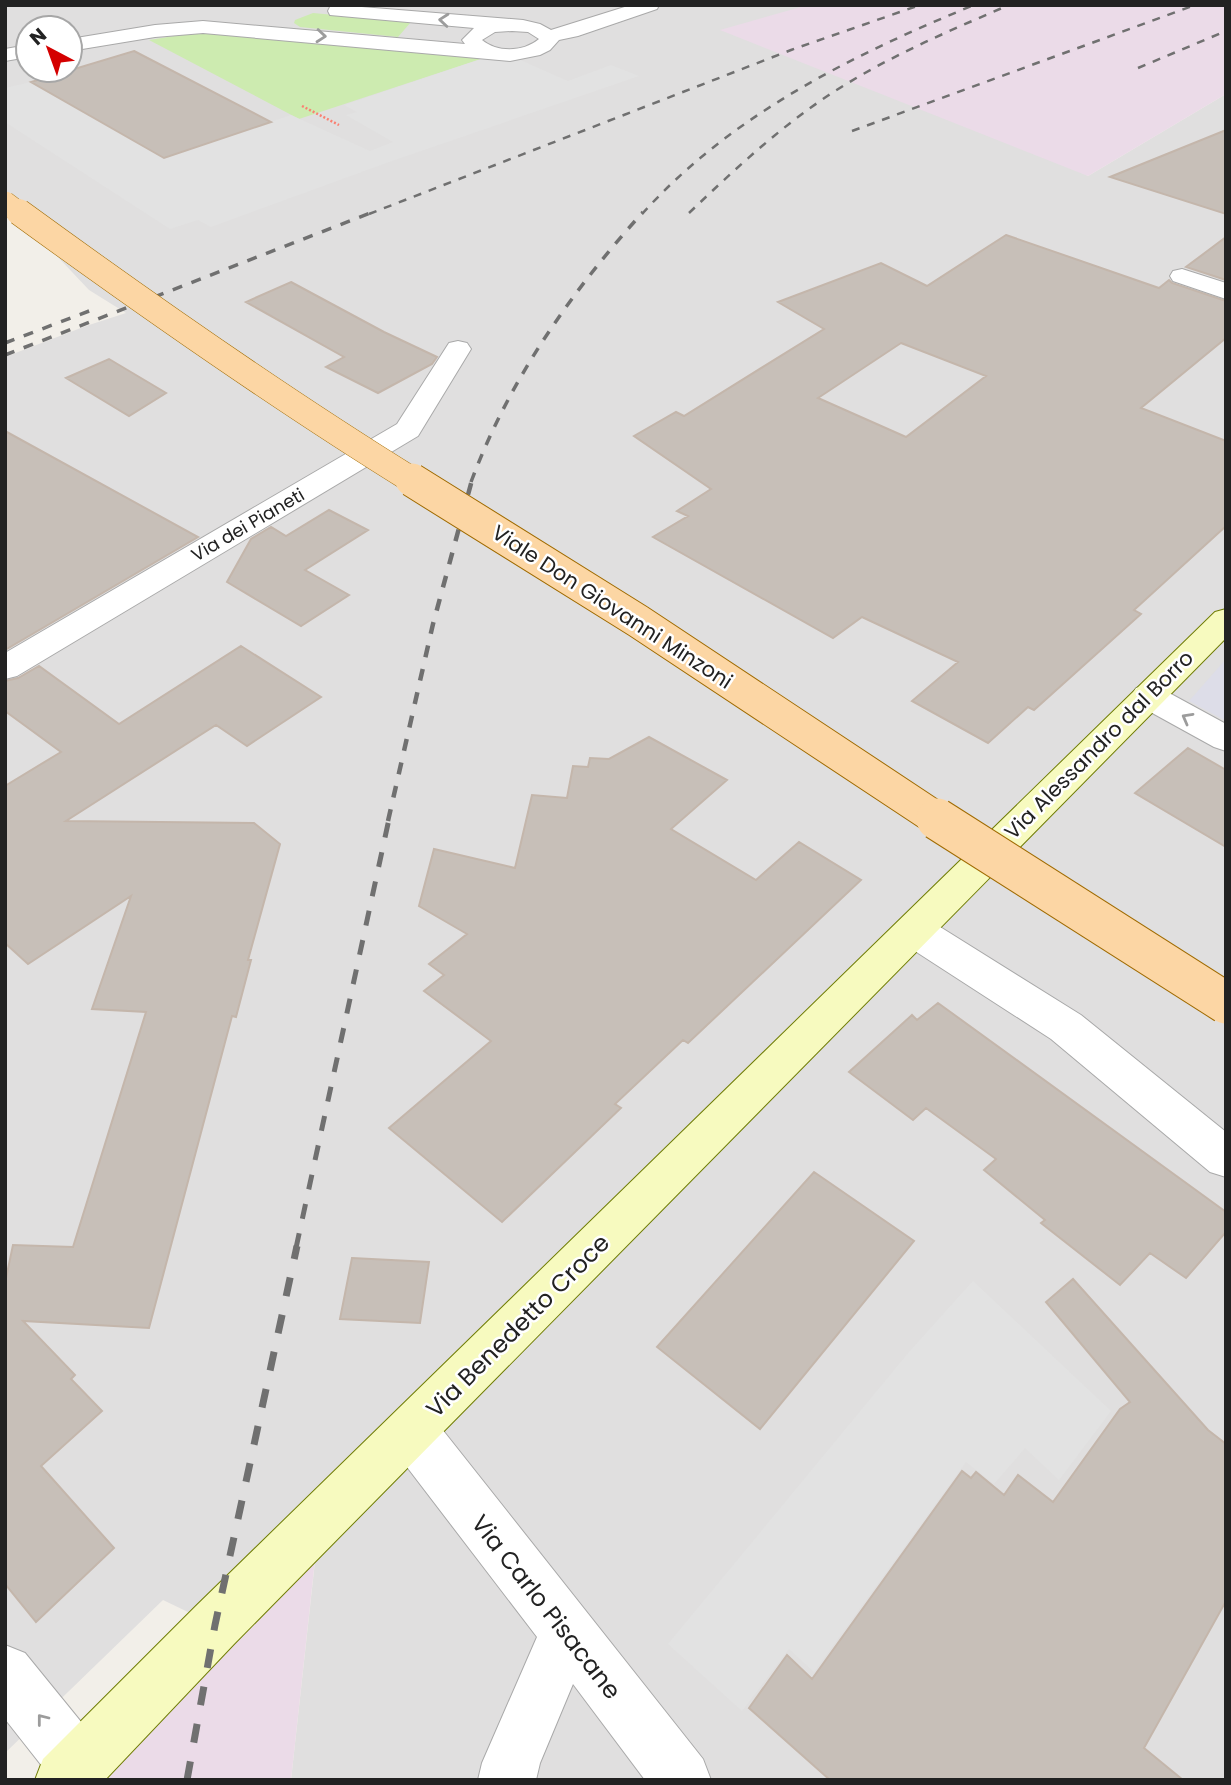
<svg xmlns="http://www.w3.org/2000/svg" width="1231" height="1785" font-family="Poppins,sans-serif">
  <rect width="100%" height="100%" fill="#f2efe9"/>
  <path fill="#e0dfdf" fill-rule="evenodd" d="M 5,5 L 820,5 L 1088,176 L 1226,94 L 1226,1780 L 291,1780 L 319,1525 L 215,1625 L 163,1600 L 5,1753 L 5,357 L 86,326 L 126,313 L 89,290 L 5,201 ZM 28,28 L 70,28 L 70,70 L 28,70 Z"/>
  <path fill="#ebdbe8" d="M 808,5 L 1226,5 L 1226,94 L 1088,176 L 720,30 Z
    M 319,1523 L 291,1780 L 69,1780 Z"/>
  <path fill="#cdebb0" d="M 313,13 L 411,22 L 398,37 L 300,27 L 294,23 L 295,20 Z
    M 199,32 L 484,58 L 299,119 L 149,40 Z"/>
  <path fill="#e2e2e2" d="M 511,56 L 568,81 L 611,65 L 639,76 L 389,162 L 211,227 L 198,220 L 170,229 L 5,122 L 5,88 L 31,82 L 164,158 L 291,115 L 370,151 L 393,142 L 346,115 L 357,112 L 344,105 L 484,58 Z
    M 973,1281 L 1111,1411 L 1059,1480 L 1025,1448 L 994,1484 L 966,1462 L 814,1672 L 789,1649 L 742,1711 L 668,1644 L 909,1352 Z"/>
  <path fill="#dddde8" d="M 1226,659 L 1226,721 L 1189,701 Z"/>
  <path fill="#c7bfb8" stroke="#c4b6ab" stroke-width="2" fill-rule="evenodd" d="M 134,51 L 271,122 L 164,158 L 31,82 Z
    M 1226,130 L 1226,214 L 1110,177 Z
    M 1006,235 L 1159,288 L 1169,280 L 1172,283 L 1226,301 L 1226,338 L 1141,408 L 1226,441 L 1226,526 L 1134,610 L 1141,614 L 1034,710 L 1028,707 L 988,743 L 912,701 L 958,662 L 862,617 L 833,638 L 653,537 L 688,516 L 677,511 L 711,489 L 634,436 L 676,412 L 684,416 L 824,329 L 778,302 L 881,263 L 927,286 ZM 901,343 L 986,376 L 906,437 L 818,398 Z
    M 1226,237 L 1226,280 L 1186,267 Z
    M 291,282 L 384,332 L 437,357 L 432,364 L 378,393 L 326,367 L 344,357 L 246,302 Z
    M 109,359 L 166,393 L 129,416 L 66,378 Z
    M 5,431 L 198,537 L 5,650 Z
    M 329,510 L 368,530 L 305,570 L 349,595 L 301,626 L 227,582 L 251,539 L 271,527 L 286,536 Z
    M 241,646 L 321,697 L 247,746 L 216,725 L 66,821 L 254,823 L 280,844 L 248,960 L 251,960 L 236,1017 L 232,1016 L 149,1328 L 23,1321 L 75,1375 L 71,1379 L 102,1411 L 41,1466 L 114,1548 L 36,1622 L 5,1584 L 5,1283 L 13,1245 L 73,1247 L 146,1012 L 92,1009 L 131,896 L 28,964 L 5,943 L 5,786 L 61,752 L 5,711 L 5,681 L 18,678 L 39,666 L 119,724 Z
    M 649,737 L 727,780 L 671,829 L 756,880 L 799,842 L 861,880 L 688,1043 L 683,1040 L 615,1104 L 621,1108 L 502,1222 L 389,1128 L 491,1041 L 424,991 L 444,975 L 429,964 L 467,934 L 419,906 L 434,849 L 515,868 L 532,795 L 567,798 L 573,766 L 588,767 L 590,758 L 609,759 Z
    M 1188,748 L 1226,770 L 1226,847 L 1135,793 Z
    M 938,1003 L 1226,1212 L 1226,1232 L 1186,1278 L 1150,1253 L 1120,1285 L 1041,1223 L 1045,1220 L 984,1170 L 996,1159 L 926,1108 L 913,1120 L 849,1072 L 912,1015 L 917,1020 Z
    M 814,1172 L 914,1241 L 760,1429 L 657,1347 Z
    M 352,1258 L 429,1262 L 420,1323 L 340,1319 Z
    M 1073,1279 L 1208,1430 L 1226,1444 L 1226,1601 L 1144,1748 L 1183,1780 L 830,1780 L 749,1708 L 787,1655 L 812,1679 L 962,1471 L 971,1478 L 976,1472 L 1004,1495 L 1018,1475 L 1053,1502 L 1120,1409 L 1130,1402 L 1046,1302 Z"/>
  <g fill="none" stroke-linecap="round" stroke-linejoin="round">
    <defs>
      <path id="street" d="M 337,5 L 523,20 L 540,24 L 551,30 L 631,5 L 659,5 L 657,9 L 578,36 L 559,40 L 550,50 L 540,55 L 510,61 L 203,33 L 155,37 L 70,51 L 70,39 L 155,25 L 203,21 L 465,44 L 462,40 L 474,28 L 330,15 L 328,11 L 330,7 ZM 512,31 L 528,32 L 539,39 C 523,52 498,53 482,40 L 495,32 Z
        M 28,45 L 28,57 L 5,61 L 5,49 Z
        M 1182,269 L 1226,283 L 1226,299 L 1173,281 L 1170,276 L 1173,271 Z
        M 458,341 L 467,343 L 471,349 L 418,436 L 17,676 L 5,679 L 5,653 L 397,424 L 449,343 Z
        M 1148,685 L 1160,688 L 1226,724 L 1226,751 L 1214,747 L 1136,704 L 1131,696 L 1136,688 Z
        M 915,916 L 929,920 L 1081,1015 L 1226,1132 L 1226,1177 L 1210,1172 L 1051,1039 L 901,942 L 895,931 L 901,920 Z
        M 412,1407 L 430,1414 L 703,1759 L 711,1780 L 645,1780 L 573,1684 L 540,1763 L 536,1780 L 478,1780 L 482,1763 L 537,1637 L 394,1450 L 387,1432 L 394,1414 Z
        M 5,1645 L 25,1653 L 99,1744 L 107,1765 L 101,1780 L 53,1780 L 5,1719 Z"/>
      <path id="secondary" d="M 1226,609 L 1226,638 L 234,1644 L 105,1780 L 35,1780 L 43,1759 L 196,1606 L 1215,612 Z"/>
    </defs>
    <use href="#street" stroke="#a9a9a9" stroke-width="2"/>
    <use href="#secondary" stroke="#707d05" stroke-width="2"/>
    <path stroke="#fa8072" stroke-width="2.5" stroke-dasharray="2 2" stroke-linecap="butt" d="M 302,106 L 339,125"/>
    <use href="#street" fill="#fff" fill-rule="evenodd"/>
    <use href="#secondary" fill="#f7fabf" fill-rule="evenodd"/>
    <path stroke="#707070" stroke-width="2.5" stroke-dasharray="8 8" stroke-linecap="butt" d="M 1138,68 L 1226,31
      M 852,131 L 1195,5
      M 689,213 C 734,170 780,127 832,93 C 887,57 949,31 1009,5
      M 369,214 L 791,50 L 920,5
      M 642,214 C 731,115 852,55 974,5"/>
    <path stroke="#707070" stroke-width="3.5" stroke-dasharray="10 10" stroke-linecap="butt" d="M 5,343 L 97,308
      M 5,355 L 373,212
      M 471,482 C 509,380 571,292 643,212"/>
    <path stroke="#707070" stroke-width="4.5" stroke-dasharray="12 12" stroke-linecap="butt" d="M 388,821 L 433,624 L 472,480"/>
    <path stroke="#707070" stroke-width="5" stroke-dasharray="15 15" stroke-linecap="butt" d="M 296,1248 L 389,819"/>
    <path stroke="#707070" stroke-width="7" stroke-dasharray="19 19" stroke-linecap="butt" d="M 187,1780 L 215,1625 L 297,1246"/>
    <defs>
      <path id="primary-bridge-far3" d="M 5,202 L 21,214"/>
      <path id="primary-bridge-far2" d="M 19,212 C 148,306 279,398 415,482"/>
      <path id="primary-bridge-far1" d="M 412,480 L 638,621 L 940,821"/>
      <path id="primary-bridge" d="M 937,819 L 1226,1003"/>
    </defs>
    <use href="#primary-bridge-far3" stroke="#a06b00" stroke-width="22" stroke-linecap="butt"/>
    <use href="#primary-bridge-far2" stroke="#a06b00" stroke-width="27" stroke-linecap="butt"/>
    <use href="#primary-bridge-far1" stroke="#a06b00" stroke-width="35" stroke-linecap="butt"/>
    <use href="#primary-bridge" stroke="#a06b00" stroke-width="43" stroke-linecap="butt"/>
    <use href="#primary-bridge-far3" stroke="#fcd6a4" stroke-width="21"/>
    <use href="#primary-bridge-far2" stroke="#fcd6a4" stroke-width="26"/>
    <use href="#primary-bridge-far1" stroke="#fcd6a4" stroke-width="33"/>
    <use href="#primary-bridge" stroke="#fcd6a4" stroke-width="41"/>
  </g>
  <defs><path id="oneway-chevron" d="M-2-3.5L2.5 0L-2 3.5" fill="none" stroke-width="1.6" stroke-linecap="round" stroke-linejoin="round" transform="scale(1.75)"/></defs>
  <g stroke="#9c9c9c">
    <use href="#oneway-chevron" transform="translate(444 20) rotate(-175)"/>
    <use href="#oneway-chevron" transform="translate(321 36) rotate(5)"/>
    <use href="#oneway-chevron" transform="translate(1187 718) rotate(-151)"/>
    <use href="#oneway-chevron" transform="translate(42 1719) rotate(-128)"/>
  </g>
  <g text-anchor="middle" stroke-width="5" stroke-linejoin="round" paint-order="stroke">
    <g font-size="18" fill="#222" stroke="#fff">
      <text transform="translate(248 525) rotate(-30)" y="6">Via dei Pianeti</text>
    </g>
    <g font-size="21" fill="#222" stroke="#fff">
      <text transform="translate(612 607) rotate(33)" y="7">Viale Don Giovanni Minzoni</text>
      <text transform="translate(1099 745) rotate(-45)" y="7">Via Alessandro dal Borro</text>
    </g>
    <g font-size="24" fill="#222" stroke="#fff">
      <text transform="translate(518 1326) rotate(-45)" y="8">Via Benedetto Croce</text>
      <text transform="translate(546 1607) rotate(52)" y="8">Via Carlo Pisacane</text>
    </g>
  </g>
  <rect width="1231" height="1785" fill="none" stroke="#222222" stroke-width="14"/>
  <g transform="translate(49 49) rotate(319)"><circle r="33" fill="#ffffff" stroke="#a7a7a7" stroke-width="2"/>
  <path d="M0-5L12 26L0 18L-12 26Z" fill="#d40000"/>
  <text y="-10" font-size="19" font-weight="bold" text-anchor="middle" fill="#222222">N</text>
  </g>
</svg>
